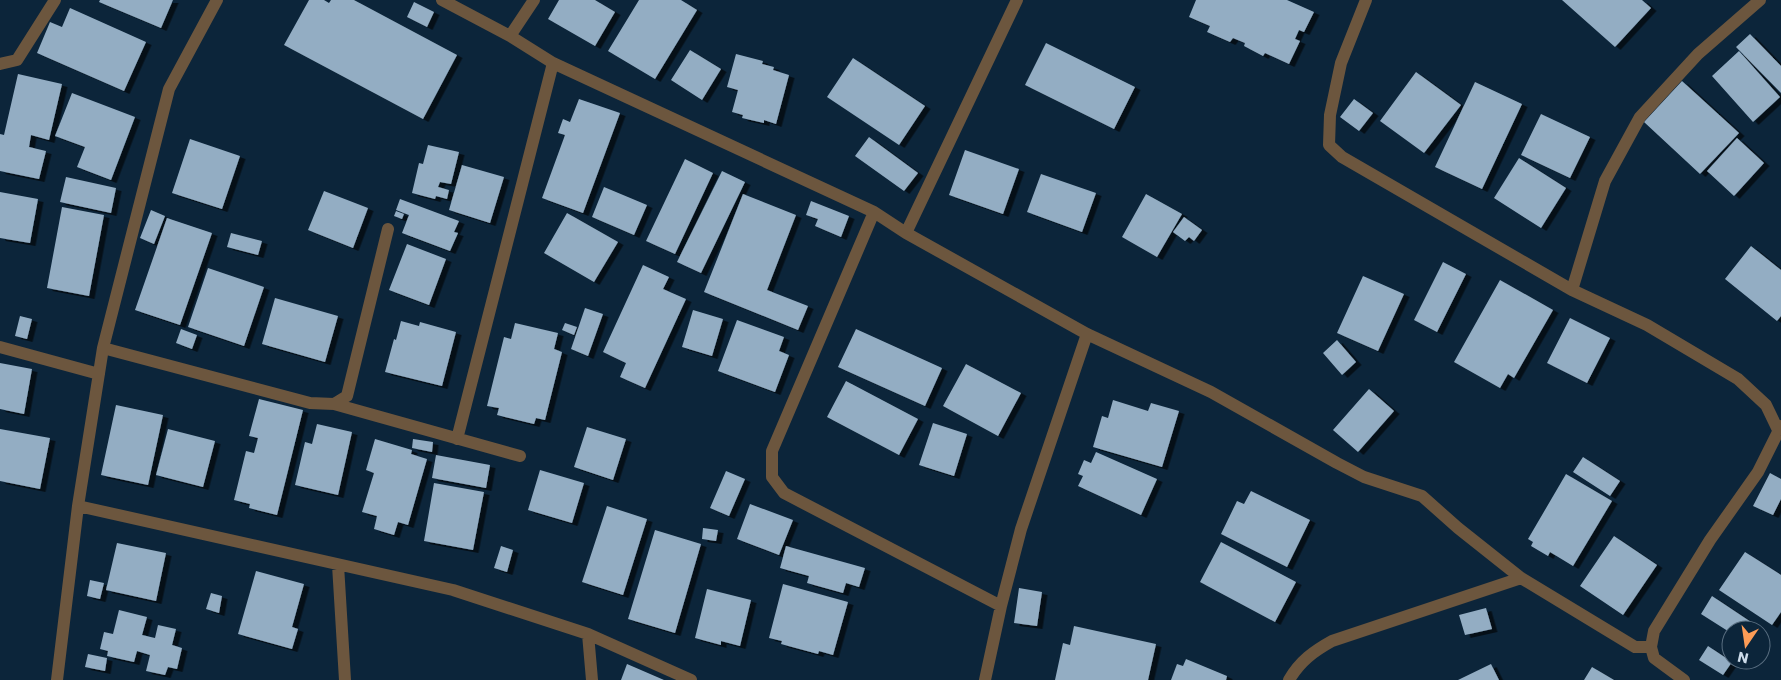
<svg xmlns="http://www.w3.org/2000/svg" width="1781" height="680" font-family="Poppins,sans-serif">
  <defs>
    <filter id="shadow"><feDropShadow dx="5.5" dy="3" stdDeviation="0" flood-color="#0009"/></filter>
  </defs>
  <rect width="100%" height="100%" fill="#0c253a"/>
  <path fill="#93adc3" filter="url(#shadow)" d="M 100,0 L 173,0 L 161,28 L 99,2 Z
    M 309,0 L 324,0 L 329,3 L 331,0 L 354,0 L 457,55 L 423,119 L 284,45 Z
    M 559,0 L 595,0 L 615,12 L 595,46 L 548,19 Z
    M 639,0 L 681,0 L 697,10 L 655,79 L 608,51 Z
    M 1196,0 L 1287,0 L 1314,12 L 1304,32 L 1299,30 L 1295,39 L 1300,41 L 1289,64 L 1265,53 L 1263,56 L 1244,46 L 1245,43 L 1233,38 L 1230,42 L 1207,32 L 1210,26 L 1189,17 Z
    M 1562,0 L 1642,0 L 1651,8 L 1615,47 Z
    M 414,2 L 434,12 L 427,27 L 407,17 Z
    M 70,8 L 146,42 L 124,91 L 37,53 L 50,22 L 62,27 Z
    M 1750,34 L 1781,66 L 1781,93 L 1736,47 Z
    M 1046,43 L 1135,87 L 1114,129 L 1025,85 Z
    M 690,50 L 721,69 L 702,100 L 671,80 Z
    M 1739,51 L 1780,97 L 1753,122 L 1712,76 Z
    M 736,54 L 763,61 L 762,64 L 774,67 L 773,70 L 789,75 L 776,124 L 764,120 L 764,123 L 742,118 L 743,115 L 732,112 L 738,90 L 727,87 Z
    M 853,58 L 925,106 L 899,145 L 827,97 Z
    M 1416,72 L 1461,105 L 1424,153 L 1380,121 Z
    M 18,74 L 62,84 L 49,140 L 31,135 L 29,147 L 46,151 L 39,179 L 0,171 L 0,134 L 4,135 Z
    M 1682,81 L 1739,133 L 1700,174 L 1644,122 Z
    M 1475,82 L 1522,104 L 1482,189 L 1435,167 Z
    M 72,93 L 135,117 L 111,180 L 77,167 L 85,147 L 55,136 Z
    M 579,99 L 620,113 L 583,213 L 542,198 L 565,135 L 558,133 L 563,119 L 570,122 Z
    M 1354,99 L 1373,113 L 1359,131 L 1340,117 Z
    M 1541,114 L 1590,137 L 1570,178 L 1521,155 Z
    M 869,137 L 918,173 L 904,191 L 855,156 Z
    M 1737,138 L 1764,163 L 1734,196 L 1707,171 Z
    M 190,139 L 240,156 L 222,209 L 172,193 Z
    M 428,145 L 459,152 L 451,184 L 440,182 L 438,187 L 449,190 L 447,199 L 436,196 L 435,199 L 412,193 L 419,163 L 423,164 Z
    M 965,150 L 1019,169 L 1003,214 L 949,195 Z
    M 1519,158 L 1566,188 L 1541,228 L 1494,198 Z
    M 685,159 L 713,173 L 675,254 L 646,241 Z
    M 462,165 L 504,177 L 490,223 L 449,210 Z
    M 722,171 L 745,182 L 701,273 L 677,262 Z
    M 1041,174 L 1096,193 L 1082,232 L 1027,212 Z
    M 66,177 L 116,188 L 111,213 L 60,202 Z
    M 604,187 L 647,205 L 634,235 L 592,217 Z
    M 324,191 L 368,208 L 353,248 L 308,230 Z
    M 0,192 L 38,199 L 30,243 L 0,238 Z
    M 743,194 L 796,215 L 767,290 L 808,306 L 798,330 L 704,292 Z
    M 1146,194 L 1182,214 L 1157,257 L 1122,237 Z
    M 400,199 L 459,221 L 454,232 L 458,233 L 450,251 L 402,233 L 409,215 L 396,210 Z
    M 811,201 L 849,216 L 841,237 L 815,226 L 818,219 L 806,215 Z
    M 62,207 L 104,215 L 89,296 L 47,288 Z
    M 151,210 L 165,216 L 154,244 L 140,238 Z
    M 396,211 L 404,214 L 402,219 L 394,216 Z
    M 567,213 L 618,242 L 594,282 L 544,253 Z
    M 1184,217 L 1202,230 L 1194,241 L 1189,237 L 1185,241 L 1173,232 Z
    M 167,218 L 212,233 L 180,325 L 135,310 Z
    M 231,233 L 262,241 L 258,255 L 227,247 Z
    M 407,244 L 446,259 L 429,305 L 389,290 Z
    M 1751,246 L 1781,270 L 1781,316 L 1777,321 L 1725,279 Z
    M 1443,262 L 1466,274 L 1437,332 L 1414,320 Z
    M 643,265 L 669,277 L 663,289 L 686,299 L 645,388 L 620,377 L 626,363 L 603,352 Z
    M 208,268 L 264,287 L 244,346 L 188,327 Z
    M 1363,276 L 1404,294 L 1378,351 L 1337,333 Z
    M 1500,280 L 1553,310 L 1514,378 L 1508,374 L 1500,388 L 1454,362 Z
    M 275,298 L 338,316 L 325,362 L 262,344 Z
    M 585,308 L 603,314 L 588,356 L 571,349 Z
    M 693,310 L 723,319 L 712,356 L 682,347 Z
    M 20,316 L 32,319 L 27,339 L 15,336 Z
    M 1570,318 L 1610,338 L 1587,383 L 1547,363 Z
    M 737,320 L 784,337 L 779,351 L 789,355 L 775,392 L 718,371 Z
    M 401,321 L 419,326 L 420,322 L 456,332 L 442,386 L 385,372 L 394,339 L 396,340 Z
    M 515,323 L 558,333 L 554,349 L 562,352 L 545,420 L 536,418 L 534,424 L 497,415 L 499,408 L 487,406 L 504,337 L 511,339 Z
    M 565,323 L 577,327 L 574,335 L 562,330 Z
    M 181,329 L 197,335 L 192,349 L 176,343 Z
    M 856,329 L 942,368 L 925,406 L 838,367 Z
    M 1337,340 L 1356,362 L 1342,375 L 1323,353 Z
    M 0,363 L 32,369 L 24,414 L 0,409 Z
    M 966,364 L 1021,393 L 998,436 L 943,406 Z
    M 846,381 L 918,419 L 899,455 L 827,417 Z
    M 1369,389 L 1394,411 L 1358,452 L 1333,430 Z
    M 259,399 L 303,410 L 277,515 L 249,508 L 250,504 L 234,500 L 246,451 L 254,453 L 258,438 L 249,436 Z
    M 1113,400 L 1148,411 L 1151,403 L 1179,411 L 1162,467 L 1093,447 L 1102,416 L 1108,418 Z
    M 116,405 L 163,415 L 148,485 L 101,475 Z
    M 933,423 L 967,434 L 954,476 L 919,465 Z
    M 317,424 L 352,432 L 338,495 L 295,485 L 305,442 L 312,444 Z
    M 587,427 L 626,439 L 613,480 L 574,467 Z
    M 0,429 L 50,438 L 40,489 L 0,481 Z
    M 168,429 L 215,441 L 203,487 L 156,475 Z
    M 375,439 L 412,450 L 411,454 L 427,459 L 408,525 L 398,522 L 394,535 L 374,529 L 377,516 L 362,512 L 374,473 L 366,470 Z
    M 413,439 L 433,442 L 432,452 L 412,448 Z
    M 1096,452 L 1157,479 L 1141,515 L 1078,486 L 1083,476 L 1078,474 L 1084,460 L 1091,463 Z
    M 436,455 L 490,465 L 486,488 L 432,478 Z
    M 1583,457 L 1620,481 L 1610,496 L 1573,472 Z
    M 540,470 L 584,483 L 572,523 L 528,510 Z
    M 726,471 L 745,479 L 729,516 L 710,508 Z
    M 1770,473 L 1781,479 L 1781,499 L 1773,515 L 1753,506 Z
    M 1566,474 L 1612,501 L 1573,566 L 1550,552 L 1548,556 L 1531,546 L 1533,542 L 1528,539 Z
    M 434,483 L 484,492 L 473,550 L 424,541 Z
    M 1251,491 L 1310,520 L 1287,567 L 1221,534 L 1237,501 L 1244,504 Z
    M 750,504 L 793,520 L 779,555 L 737,539 Z
    M 607,506 L 647,519 L 623,595 L 582,582 Z
    M 703,528 L 718,530 L 716,541 L 702,539 Z
    M 655,530 L 701,544 L 675,633 L 628,619 Z
    M 1614,536 L 1657,565 L 1623,615 L 1580,586 Z
    M 1221,542 L 1296,582 L 1275,622 L 1200,582 Z
    M 117,543 L 166,553 L 156,601 L 106,590 Z
    M 501,546 L 513,550 L 507,572 L 494,568 Z
    M 786,546 L 865,568 L 859,587 L 846,583 L 843,593 L 807,583 L 809,576 L 780,568 Z
    M 1745,552 L 1781,575 L 1781,612 L 1772,625 L 1719,590 Z
    M 256,571 L 304,584 L 292,627 L 298,629 L 292,649 L 238,634 Z
    M 90,580 L 104,583 L 100,599 L 87,596 Z
    M 783,584 L 848,602 L 833,655 L 819,651 L 818,654 L 781,644 L 782,641 L 769,638 Z
    M 1019,588 L 1042,592 L 1037,626 L 1014,623 Z
    M 707,589 L 751,600 L 740,646 L 721,641 L 721,645 L 695,638 Z
    M 211,593 L 222,596 L 219,613 L 206,609 Z
    M 1712,596 L 1757,626 L 1755,630 L 1731,630 L 1731,633 L 1701,614 Z
    M 1486,608 L 1492,629 L 1465,635 L 1459,615 Z
    M 119,610 L 147,617 L 142,635 L 155,638 L 158,625 L 176,629 L 172,645 L 182,648 L 177,669 L 168,667 L 165,675 L 146,671 L 150,655 L 137,651 L 134,662 L 107,656 L 108,651 L 100,649 L 104,632 L 113,634 Z
    M 1074,626 L 1156,644 L 1148,680 L 1055,680 L 1063,643 L 1070,645 Z
    M 1708,646 L 1732,662 L 1723,675 L 1699,660 Z
    M 88,654 L 107,658 L 105,671 L 85,667 Z
    M 1186,659 L 1227,676 L 1226,680 L 1171,680 L 1177,664 L 1183,666 Z
    M 627,664 L 664,680 L 621,680 Z
    M 1491,664 L 1499,680 L 1458,680 Z
    M 1592,667 L 1614,680 L 1584,680 Z"/>
  <g fill="none" stroke-linecap="round" stroke-linejoin="round">
    <path stroke="#6c563e" stroke-width="12" d="M 442,0 L 510,36 L 553,63 L 874,212 L 906,233 L 1087,334 L 1211,392 L 1337,463 L 1364,477 L 1422,496 L 1458,528 L 1521,578 L 1635,647 L 1651,647
      M 1366,0 L 1341,63 L 1330,115 L 1329,145 L 1342,157 L 1572,290 L 1647,325 L 1738,379 L 1766,405 L 1778,430
      M 510,36 L 534,0
      M 0,64 L 17,60 L 55,0
      M 874,212 L 772,451 L 772,477 L 784,493 L 1001,606
      M 906,233 L 1017,0
      M 1572,290 L 1605,181 L 1640,117 L 1698,54 L 1760,0
      M 0,347 L 99,374
      M 103,348 L 310,403 L 334,404 L 347,396 L 388,229
      M 334,404 L 520,456
      M 457,439 L 553,63
      M 78,506 L 453,590 L 588,634 L 691,680
      M 338,565 L 345,680
      M 588,634 L 592,680
      M 57,680 L 78,506 L 103,348 L 169,89 L 217,0
      M 985,680 L 1001,606 L 1021,529 L 1087,334
      M 1289,680 C 1300,661 1314,651 1332,641 L 1521,578
      M 1684,680 L 1654,658 L 1651,647 L 1654,631 L 1710,540 L 1758,472 L 1781,426"/>
  </g>
  <g transform="translate(1746 645) rotate(193)"><circle r="24" fill="#0c253a" stroke="#596e80"/>
  <path d="M0-4L9 19L0 12L-9 19Z" fill="#fd9c56"/>
  <text y="-8" font-size="14" font-weight="bold" text-anchor="middle" fill="#ccdbe9">N</text>
  </g>
</svg>
